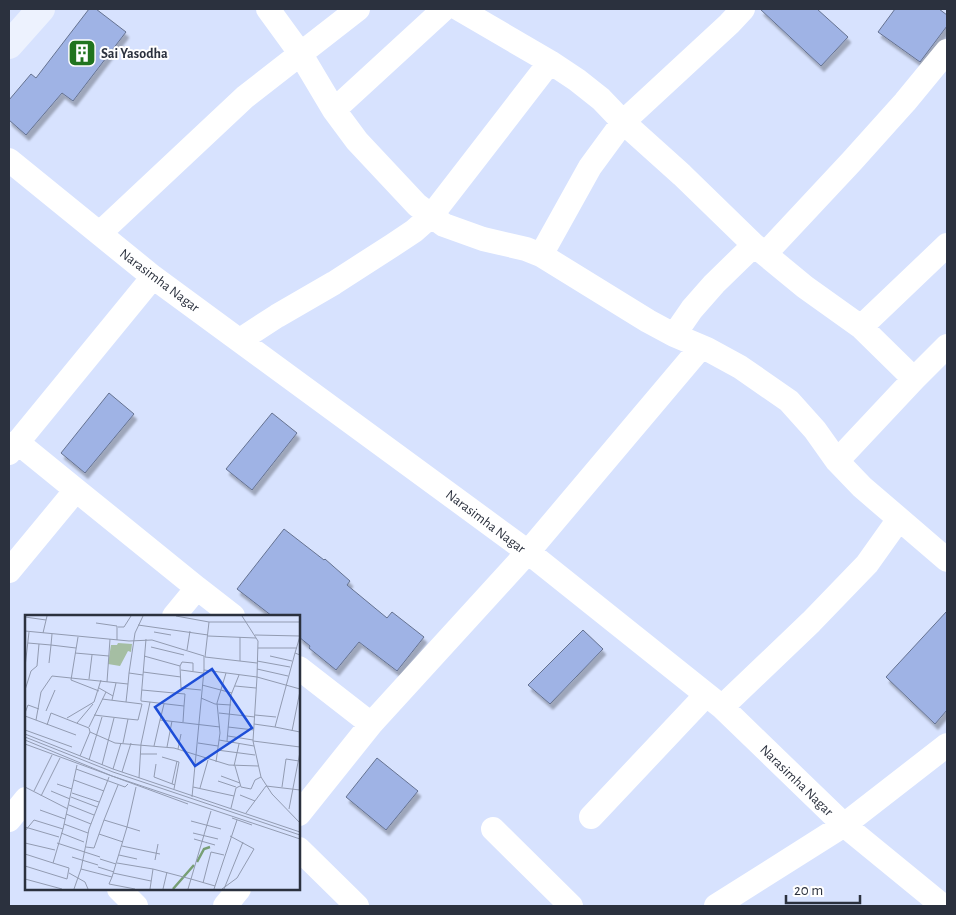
<svg xmlns="http://www.w3.org/2000/svg" width="956" height="915" font-family="'Alegreya Sans',sans-serif">
  <defs>
    <filter id="shadow"><feDropShadow dx="3" dy="5.5" stdDeviation="1" flood-color="#0004"/></filter>
  </defs>
  <rect width="100%" height="100%" fill="#d7e2fe"/>
  <path fill="#9fb3e5" stroke="#657290" filter="url(#shadow)" d="M 89,9 L 96,9 L 126,32 L 73,101 L 62,93 L 26,135 L 9,120 L 9,100 L 31,74 L 36,78 Z
    M 760,9 L 817,9 L 848,37 L 821,66 Z
    M 895,9 L 939,9 L 947,15 L 947,26 L 920,62 L 878,32 Z
    M 109,393 L 134,414 L 85,473 L 61,453 Z
    M 272,413 L 297,433 L 252,490 L 226,469 Z
    M 284,529 L 324,560 L 325,559 L 350,581 L 347,585 L 387,618 L 392,612 L 424,637 L 397,671 L 359,642 L 336,670 L 309,648 L 310,646 L 299,637 L 299,616 L 272,616 L 237,589 Z
    M 947,611 L 947,710 L 935,724 L 886,677 Z
    M 583,630 L 603,649 L 550,704 L 528,685 Z
    M 377,758 L 418,791 L 386,830 L 346,797 Z"/>
  <g fill="none" stroke-linecap="round" stroke-linejoin="round">
    <path stroke="#fff" stroke-width="24" d="M 268,9 L 300,53 L 334,110 L 357,141 L 417,205 L 444,225 L 483,239 L 526,249 L 541,255 L 648,321 L 674,335 L 707,349 L 740,367 L 789,401 L 815,430 L 837,461 L 862,487 L 947,560
      M 459,9 L 550,62 L 577,80 L 601,99 L 623,122 L 682,175 L 754,245 L 805,287 L 861,327 L 914,379
      M 334,110 L 444,9
      M 9,160 L 153,277 L 528,552 L 722,707 L 844,825 L 943,906
      M 100,233 L 245,97 L 358,9
      M 765,254 L 852,161 L 905,102 L 947,51
      M 541,255 L 590,167 L 623,122 L 729,24 L 743,9
      M 861,327 L 947,245
      M 674,335 L 692,309 L 714,284 L 754,245
      M 240,340 L 277,316 L 334,283 L 393,245 L 414,231 L 431,216 L 550,62
      M 17,442 L 76,490
      M 9,453 L 153,277
      M 837,461 L 914,379 L 947,346
      M 9,571 L 76,490 L 197,588 L 174,616
      M 197,588 L 233,616
      M 299,668 L 371,724
      M 722,707 L 811,622 L 867,564 L 899,519
      M 299,814 L 371,724 L 528,552 L 701,347
      M 591,817 L 706,695
      M 9,820 L 26,799
      M 493,829 L 571,906
      M 299,849 L 357,906
      M 119,889 L 136,906
      M 225,906 L 239,889
      M 716,906 L 844,825 L 947,745"/>
    <path stroke="#edf2fe" stroke-width="28" d="M 9,45 L 41,9"/>
  </g>
  <defs>
    <symbol id="building-square" viewBox="-11 -11 22 22"><rect x="-9" y="-9" width="18" height="18" rx="4" fill="#21741f" stroke="#fff"/><path d="M-4-6H4V6H1V3H-1V6H-4ZM-2.5-4.3h1.7v1.8h-1.7ZM.8-4.3h1.7v1.8H.8ZM-2.5-1h1.7V.8h-1.7ZM.8-1h1.7V.8H.8Z" fill="#fff"/></symbol>
  </defs>
  <g fill-rule="evenodd">
    <use href="#building-square" x="66" y="37" width="32" height="32"/>
  </g>
  <g text-anchor="middle" stroke-width="4" stroke-linejoin="round" paint-order="stroke">
    <g font-size="14" font-weight="bold" fill="#2b313e" stroke="#fff" text-anchor="start">
      <text x="101" y="58">Sai Yasodha</text>
    </g>
    <g font-size="14" fill="#2b313e" stroke="#fff">
      <text transform="translate(160 280) rotate(37)" y="5">Narasimha Nagar</text>
      <text transform="translate(486 521) rotate(37)" y="5">Narasimha Nagar</text>
      <text transform="translate(797 780) rotate(44)" y="5">Narasimha Nagar</text>
    </g>
  </g>
  <g transform="translate(25 615)">
    <rect width="275" height="275" fill="#d7e2fe"/>
    <path d="M 93,28 L 107,29 L 106,37 L 103,36 L 95,51 L 83,49 L 86,30 L 92,30 Z" fill="#a5bea3"/>
    <path fill="none" stroke="#779f74" stroke-width="2.5" d="M 172,247 L 179,234 L 185,232M 148,274 L 169,250"/>
    <path fill="none" stroke="#929bb1" stroke-width="1" d="M 151,1 L 184,7M 217,1 L 233,26 L 232,62M 0,2 L 21,5M 71,8 L 92,11 L 92,25M 113,10 L 183,20M 93,12 L 99,12 L 106,1M 0,16 L 104,26 L 127,25 L 179,41 L 179,55 L 232,62 L 275,74M 129,17 L 146,20M 18,18 L 22,1M 230,20 L 275,21M 183,21 L 231,23M 53,22 L 46,65 L 74,76M 3,28 L 26,30 L 27,19M 126,32 L 159,40M 233,33 L 272,33M 162,35 L 165,16M 50,38 L 84,41M 270,38 L 275,21M 275,40 L 270,38 L 250,112 L 275,117M 119,41 L 155,51 L 156,73 L 176,75M 245,41 L 267,46M 215,46 L 215,22M 232,46 L 265,52M 24,48 L 26,30 L 51,33M 232,48 L 180,42 L 184,7 L 275,7M 155,51 L 157,47 L 168,48 L 168,56M 0,52 L 4,17M 232,54 L 263,61M 156,55 L 178,58M 118,57 L 156,62M 104,58 L 110,18 L 118,1M 232,62 L 228,126 L 236,162 L 247,179 L 275,208M 64,64 L 67,40M 82,67 L 85,24M 177,70 L 207,78M 210,71 L 231,73M 74,73 L 88,81M 0,75 L 6,56 L 12,51 L 14,29M 117,75 L 160,79 L 159,91 L 116,86 L 116,84 L 118,60M 176,83 L 190,89 L 206,90M 77,84 L 117,89M 87,85 L 91,68M 101,87 L 103,69M 21,96 L 30,75M 0,98 L 3,90 L 14,94M 194,98 L 230,102M 69,100 L 103,104 L 98,128M 230,100 L 251,102M 0,101 L 51,120M 42,103 L 69,87 L 76,65M 103,104 L 113,105 L 117,89M 11,105 L 16,77 L 27,61 L 103,69 L 104,58 L 118,60 L 121,24M 135,105 L 139,89M 158,107 L 159,91M 52,108 L 68,89M 229,109 L 250,112M 22,110 L 26,98 L 64,113 L 65,117M 64,112 L 81,77M 203,112 L 229,115M 0,115 L 47,132M 267,116 L 275,76M 0,119 L 88,154 L 275,217M 203,121 L 228,125M 0,122 L 88,157 L 275,220M 0,125 L 87,161 L 275,224M 194,125 L 229,131M 202,126 L 206,80 L 214,60M 228,126 L 275,132M 173,128 L 193,131M 0,129 L 163,189M 129,131 L 135,105 L 195,112M 142,132 L 147,106M 153,134 L 156,119M 192,135 L 230,140M 115,139 L 132,139M 55,141 L 65,117 L 90,128 L 149,133 L 204,150 L 233,151M 137,142 L 154,147 L 149,174M 64,145 L 77,102M 191,147 L 195,118 L 192,88 L 201,58M 131,149 L 129,162 L 150,170M 77,150 L 89,103M 209,151 L 214,129M 210,151 L 216,172 L 226,174 L 230,165 L 236,162M 51,154 L 100,172 L 103,169M 88,154 L 96,128M 97,157 L 106,128M 196,161 L 215,168M 84,162 L 64,214 L 56,254 L 87,262 L 84,269 L 110,274M 114,163 L 116,129 L 125,87M 49,165 L 79,176M 193,166 L 211,172M 32,169 L 47,174M 147,169 L 152,146M 0,172 L 43,194M 111,172 L 102,212 L 115,216M 168,172 L 209,181M 257,172 L 261,144 L 274,146M 175,173 L 183,145M 9,176 L 27,140M 26,176 L 45,184M 47,178 L 74,187M 215,180 L 230,186M 16,181 L 35,143M 46,182 L 72,192M 167,182 L 179,55M 44,190 L 69,200M 206,193 L 211,173 L 215,171M 264,194 L 275,137M 15,195 L 40,204M 221,198 L 241,171 L 275,175M 41,199 L 66,209M 207,203 L 227,210M 79,205 L 93,170M 166,206 L 196,214M 39,209 L 63,218M 0,212 L 34,222M 0,216 L 9,205 L 38,214 L 52,150M 36,218 L 59,227M 168,218 L 193,224M 74,219 L 98,227M 169,224 L 190,230M 0,228 L 30,235M 32,228 L 75,242M 97,231 L 135,239M 61,232 L 69,233 L 79,205 L 102,212 L 87,262M 0,239 L 28,248 L 38,214M 94,240 L 112,244M 47,242 L 73,250M 75,244 L 91,249M 130,245 L 133,229M 92,248 L 128,254M 0,251 L 42,264 L 44,253 L 28,248M 73,252 L 89,257M 44,258 L 60,267 L 63,274M 88,258 L 126,266M 0,264 L 37,274M 178,268 L 186,237 L 199,240M 49,274 L 56,254M 125,274 L 128,254 L 166,264 L 186,196M 138,274 L 142,257M 163,274 L 166,264 L 190,271M 189,274 L 212,205M 197,274 L 212,263 L 229,234 L 205,221M 199,274 L 218,227"/>
    <path fill="#1d4ed8" fill-opacity="0.15" stroke="#1d4ed8" stroke-width="2.5" d="M 187,54 L 227,113 L 170,151 L 130,92 Z"/>
    <rect width="275" height="275" fill="none" stroke="#2b313e" stroke-width="2.5"/>
  </g>
  <rect width="956" height="915" fill="none" stroke="#2b313e" stroke-width="20"/>
  <path d="M786 895v8h74v-8" fill="none" stroke="#2b313e" stroke-width="2.5"/>
  <text x="794" y="895" font-size="15" fill="#2b313e" stroke="#ffffff" stroke-width="4" paint-order="stroke">20 m</text>
</svg>
